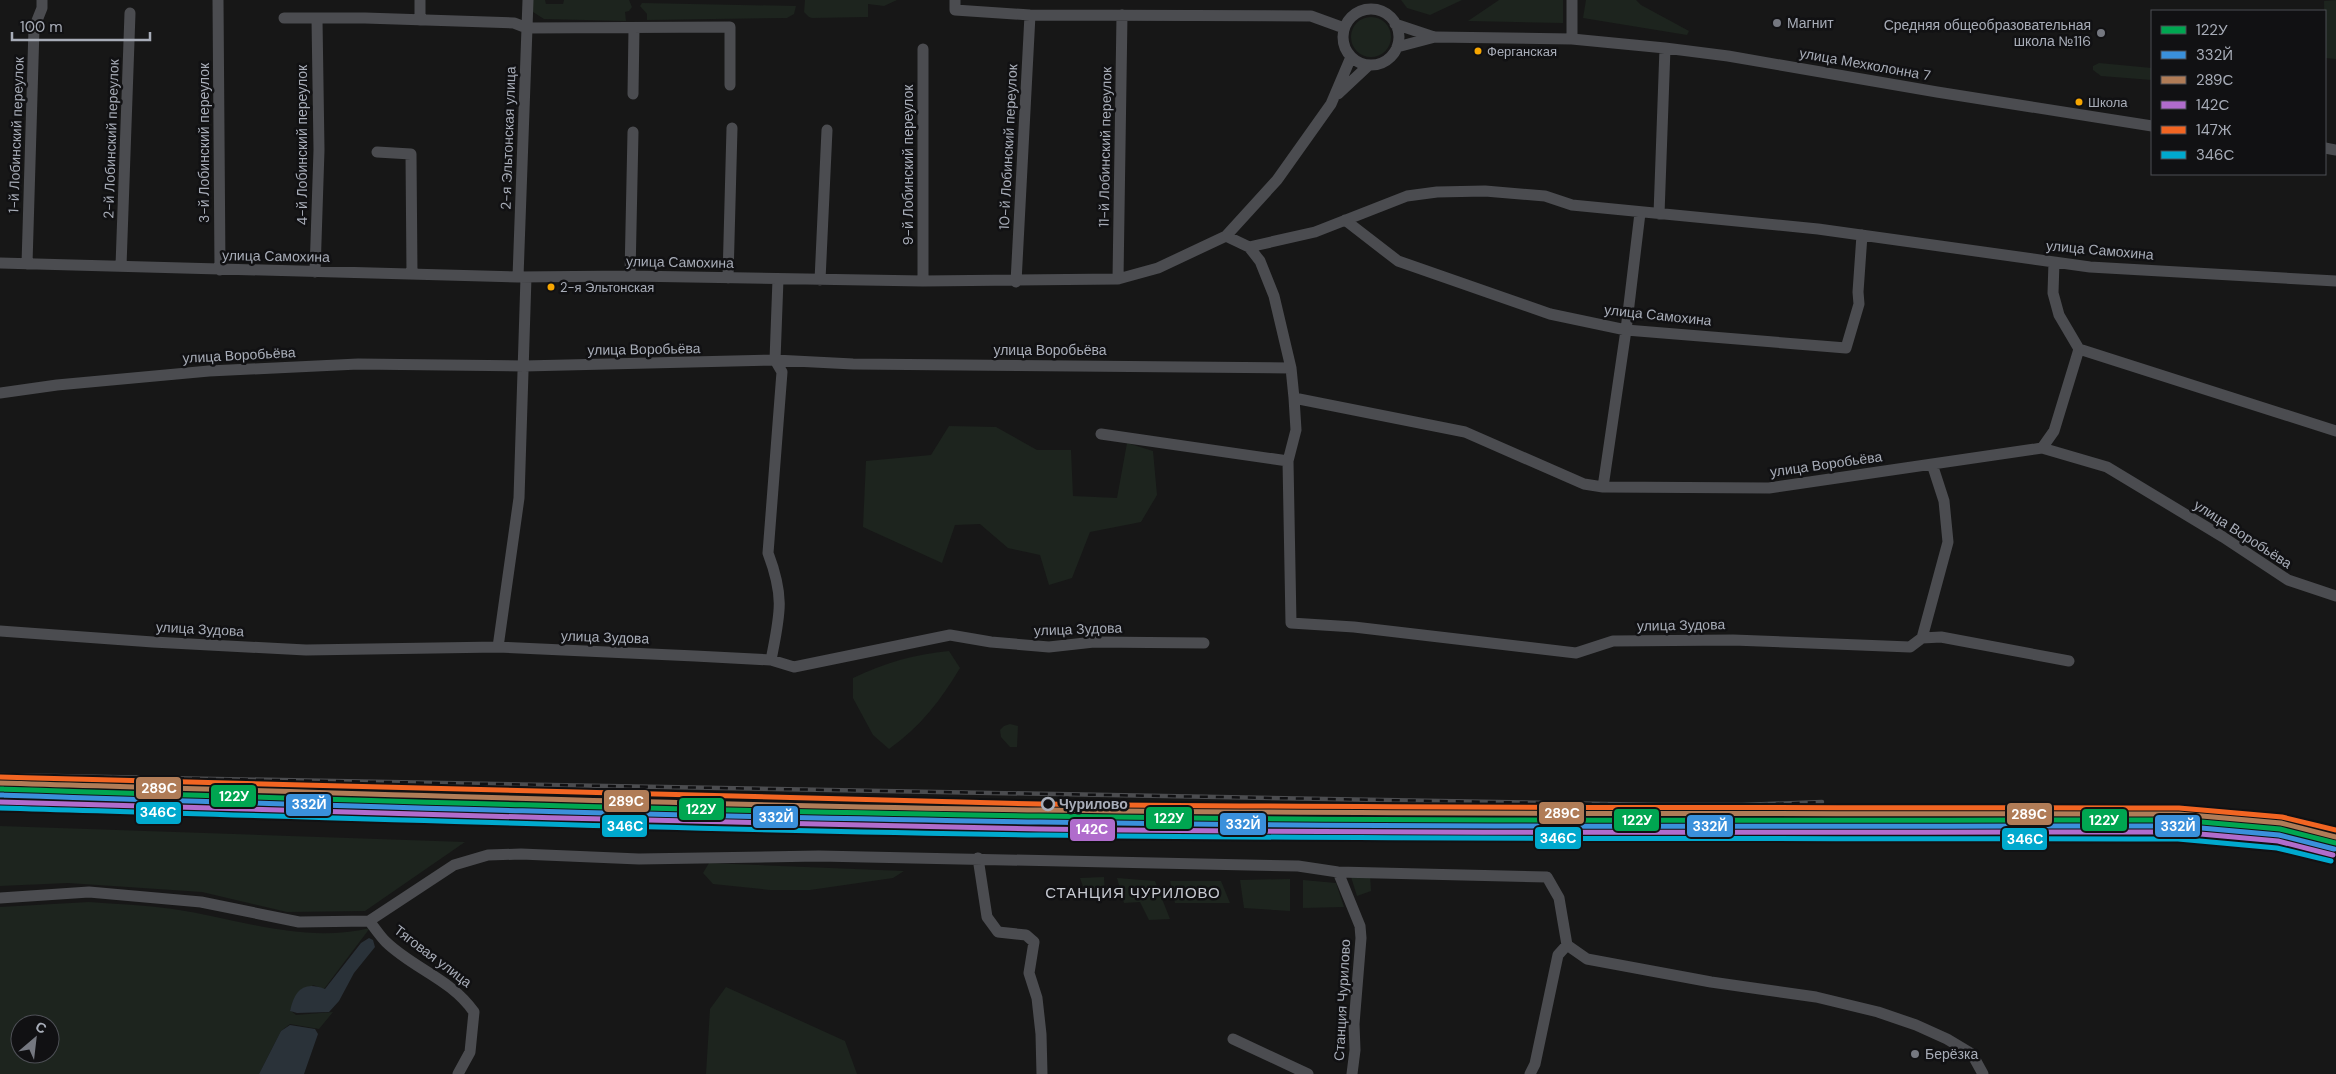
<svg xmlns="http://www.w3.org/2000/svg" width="2336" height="1074" font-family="'DM Sans',sans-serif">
  <rect width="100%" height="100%" fill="#171717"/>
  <path fill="#1d241e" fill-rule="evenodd" d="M 533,0 L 545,0 L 546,4 L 563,4 L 564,0 L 629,0 L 632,7 L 629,11 L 625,12 L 626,21 L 544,19 L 533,12 Z
    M 805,0 L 897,0 L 884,6 L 868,4 L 868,17 L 812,18 L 809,17 L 804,12 Z
    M 1401,0 L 1462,0 L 1430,15 L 1407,8 Z
    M 1499,0 L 1563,0 L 1563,23 L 1468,21 Z
    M 1586,0 L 1636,0 L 1641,5 L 1689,31 L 1687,35 L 1583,18 Z
    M 2336,0 L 2336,59 L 2325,58 L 2324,1 Z
    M 642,3 L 796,6 L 794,14 L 787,18 L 647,20 L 647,14 L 640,6 Z
    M1351 37a20 20 0 1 1 40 0a20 20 0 1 1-40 0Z
    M 2099,63 L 2152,68 L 2152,80 L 2101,76 L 2093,70 L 2093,66 Z
    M 949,426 L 996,427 L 1037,450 L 1071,450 L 1073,496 L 1117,498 L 1127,443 L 1153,451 L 1157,495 L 1141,522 L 1090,532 L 1072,578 L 1049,585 L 1040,555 L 1008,548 L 980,524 L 955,525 L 942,563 L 863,527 L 866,461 L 931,455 Z
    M 949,651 L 960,668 C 941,700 920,727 889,749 L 873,735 L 853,698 L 853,678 C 884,663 915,654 949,651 Z
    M 1010,724 L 1018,726 L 1017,747 L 1010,747 L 1001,737 L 1000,730 L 1004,726 Z
    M 0,826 L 465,842 L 365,911 L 287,912 L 202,892 L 68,883 L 0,886 Z
    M 709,863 L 904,871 L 893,878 L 810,890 L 770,890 L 713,884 L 703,873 Z
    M 1370,874 L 1371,891 L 1357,896 L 1351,877 Z
    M 1104,877 L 1105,895 L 1086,895 L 1080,878 Z
    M 1117,878 L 1155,881 L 1170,919 L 1149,920 L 1140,902 L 1124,903 Z
    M 1290,879 L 1290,911 L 1244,908 L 1240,880 Z
    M 1303,880 L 1336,883 L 1344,907 L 1303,908 Z
    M 1170,881 L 1221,881 L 1230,903 L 1175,903 Z
    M 89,902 C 117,904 145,905 173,909 C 239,919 303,944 370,928 L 324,989 L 313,985 L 290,1010 L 296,1015 L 333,1012 L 319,1029 L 290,1024 L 281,1031 L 259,1074 L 0,1074 L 0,907 ZM 20,1024 L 50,1024 L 50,1054 L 20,1054 Z
    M 726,987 L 845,1041 L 857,1074 L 706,1074 L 710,1009 Z"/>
  <path fill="#2a3239" d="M 369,938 L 373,940 L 375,947 L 354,973 L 339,1001 L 329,1012 L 297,1013 L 290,1011 C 295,990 303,981 325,989 L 361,943 Z
    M 290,1025 L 315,1029 L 318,1034 L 304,1074 L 259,1074 L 281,1031 Z"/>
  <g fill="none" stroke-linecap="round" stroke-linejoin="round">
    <path stroke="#4b4c50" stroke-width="11" d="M 218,0 L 220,270
      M 420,0 L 420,20
      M 955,0 L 955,10 L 1030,15 L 1311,16 L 1344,28
      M1343 37a28 28 0 1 1 56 0a28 28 0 1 1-56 0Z
      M 284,18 L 365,18 L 514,23 L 527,28 L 730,27 L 730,85
      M 1395,24 L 1434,37
      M 1572,39 L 1572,0
      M 1397,47 L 1435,37 L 1572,39 L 1665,48 L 1728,56 L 1937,92 L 2152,126
      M 923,49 L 923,281
      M 633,94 L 634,28
      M 1338,94 L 1369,65
      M 2325,148 L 2336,150
      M 377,152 L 411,154 L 412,274
      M 1659,214 L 1665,48
      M 1345,220 L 1398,261 L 1550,314 L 1626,330 L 1846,348 L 1859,304 L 1858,292 L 1862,235
      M 1226,236 L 1249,247 L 1315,232 L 1407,196 L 1437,192 L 1485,191 L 1545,196 L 1572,205 L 1818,229 L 2090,267 L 2336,281
      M 1249,247 L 1260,261 L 1274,296 L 1291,368 L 1294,398 L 1296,430 L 1288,461 L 1291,623 L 1354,627 L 1576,653 L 1613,641 L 1733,640 L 1910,647 L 1922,638 L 1941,637 L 2069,661
      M 2054,262 L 2053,293 L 2059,315 L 2079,349 L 2336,431
      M 0,263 L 518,277 L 630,276 L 923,281 L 1118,279 L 1158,268 L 1226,236 L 1277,180 L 1331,104 L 1351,57
      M 27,264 L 34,28 L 42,8 L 42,0
      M 121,266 L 130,13
      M 315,272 L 319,150 L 317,19
      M 630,276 L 633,132
      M 518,277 L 528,0
      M 728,278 L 732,128
      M 1118,279 L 1122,15
      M 820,280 L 827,130
      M 1016,282 L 1030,15
      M 0,393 L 57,385 L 209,371 L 358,364 L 524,366 L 775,360 L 853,364 L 1291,368
      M 1294,398 L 1465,432 L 1584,484 L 1603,487 L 1769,488 L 2042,448 L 2107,467 L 2223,537 L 2288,580 L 2336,596
      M 1101,434 L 1288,461
      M 2042,448 L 2054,431 L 2079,349
      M 1603,487 L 1626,330 L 1640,213
      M 0,631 L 153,642 L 306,650 L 498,647 L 695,656 L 771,660 L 794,667 L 950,635 L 991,642 L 1049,647 L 1094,642 L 1204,643
      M 1922,638 L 1948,542 L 1944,501 L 1932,464
      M 498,647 L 519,498 L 526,277
      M 771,660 C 780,614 785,598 768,553 L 782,372 L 775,360 L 778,279
      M 978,858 L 987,917 L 998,932 L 1026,935 L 1034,942 L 1029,973 L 1037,998 L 1041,1034 L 1042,1074
      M 1338,872 L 1360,926 L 1361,938 L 1354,1024 L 1355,1050 L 1352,1074
      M 0,898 L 89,892 L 201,902 L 299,922 L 369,921 L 454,865 L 488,855 L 521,854 L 639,859 L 819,856 L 1298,866 L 1338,872 L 1547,877 L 1559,898 L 1567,945 L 1587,959 L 1711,982 L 1816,997 L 1878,1012 L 1916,1025 L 1947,1039 L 1972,1054 L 1983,1074
      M 369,921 C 375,928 380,936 386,942 C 414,969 451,979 474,1012 L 470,1052 L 458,1074
      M 1233,1039 L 1308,1074
      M 1530,1074 L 1535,1064 L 1558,955 L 1567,945"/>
    <defs>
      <path id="rail" d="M 0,775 L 1660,805 L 1742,805 L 1822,802
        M 0,796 L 618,815 L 1244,826 L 2026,828 L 2169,826 L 2224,829 L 2289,839 L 2336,853"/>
    </defs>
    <use href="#rail" stroke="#4b4c4f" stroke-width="4.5"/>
    <use href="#rail" stroke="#111113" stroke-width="2.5" stroke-dasharray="8" stroke-linecap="butt"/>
    <defs>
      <path id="rail-1" d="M 0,789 C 347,800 693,811 1040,816 C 1420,822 1799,820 2179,820 L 2280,829 L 2336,843"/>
      <path id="rail-2" d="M 0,795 C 347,806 693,817 1040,822 C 1419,828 1799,826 2179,826 L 2279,835 L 2334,849"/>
      <path id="rail-3" d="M 0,783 C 347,793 693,805 1040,810 C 1420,815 1799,813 2179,814 L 2281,823 L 2336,837"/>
      <path id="rail-4" d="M 0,802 C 347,812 693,823 1040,829 C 1419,834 1799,832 2178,832 L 2278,841 L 2333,855"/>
      <path id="rail-5" d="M 0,777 C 347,787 694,798 1040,804 C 1420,809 1799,807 2179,808 L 2282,817 L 2336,830"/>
      <path id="rail-6" d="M 0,808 C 347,818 693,830 1040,835 C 1419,840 1799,838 2178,839 L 2277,848 L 2331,861"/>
    </defs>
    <use href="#rail-1" stroke="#111113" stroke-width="9"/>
    <use href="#rail-2" stroke="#111113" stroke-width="9"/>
    <use href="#rail-3" stroke="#111113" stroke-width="9"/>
    <use href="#rail-4" stroke="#111113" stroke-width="9"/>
    <use href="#rail-5" stroke="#111113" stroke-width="9"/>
    <use href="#rail-6" stroke="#111113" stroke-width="9"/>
    <use href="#rail-1" stroke="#00a651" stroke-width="5"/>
    <use href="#rail-2" stroke="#3a90db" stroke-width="5"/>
    <use href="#rail-3" stroke="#b07c57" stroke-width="5"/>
    <use href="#rail-4" stroke="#b06ccc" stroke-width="5"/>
    <use href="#rail-5" stroke="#f26522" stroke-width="5"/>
    <use href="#rail-6" stroke="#00a9ce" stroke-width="5"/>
  </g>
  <g fill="#757880" stroke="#111113" stroke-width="2">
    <circle cx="1777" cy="23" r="5"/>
    <circle cx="2101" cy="33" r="5"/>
    <circle cx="1915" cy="1054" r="5"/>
  </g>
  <g fill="#f7a600" stroke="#111113" stroke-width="2">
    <circle cx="1478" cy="51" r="4.5"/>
    <circle cx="2079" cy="102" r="4.5"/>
    <circle cx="551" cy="287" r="4.5"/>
  </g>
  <circle fill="#111113" stroke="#a8adb8" stroke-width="2.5" cx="1048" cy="804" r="6"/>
  <g text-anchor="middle" stroke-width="5" stroke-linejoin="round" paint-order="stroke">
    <g font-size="13" fill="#a8adb8" stroke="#111113" text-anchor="start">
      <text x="1487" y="56">Ферганская</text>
      <text x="2088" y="107">Школа</text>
      <text x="560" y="292">2-я Эльтонская</text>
    </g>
    <g font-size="14" fill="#a8adb8" stroke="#111113" text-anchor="start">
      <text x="1787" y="28">Магнит</text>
      <text x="2091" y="30" text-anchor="end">Средняя общеобразовательная<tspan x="2091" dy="16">школа №116</tspan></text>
      <text x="1925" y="1059">Берёзка</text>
    </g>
    <g font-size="14" fill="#a8adb8" stroke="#111113">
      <text transform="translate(1865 64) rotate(10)" y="5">улица Мехколонна 7</text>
      <text transform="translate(16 135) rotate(-88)" y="5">1-й Лобинский переулок</text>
      <text transform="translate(508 138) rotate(-88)" y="5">2-я Эльтонская улица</text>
      <text transform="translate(111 139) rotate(-88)" y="5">2-й Лобинский переулок</text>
      <text transform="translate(204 143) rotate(-90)" y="5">3-й Лобинский переулок</text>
      <text transform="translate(302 145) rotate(-90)" y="5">4-й Лобинский переулок</text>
      <text transform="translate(1008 147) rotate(-87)" y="5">10-й Лобинский переулок</text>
      <text transform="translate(1105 147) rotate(-89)" y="5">11-й Лобинский переулок</text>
      <text transform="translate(908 165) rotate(-90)" y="5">9-й Лобинский переулок</text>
      <text transform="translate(2100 250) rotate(5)" y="5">улица Самохина</text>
      <text transform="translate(276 256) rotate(1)" y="5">улица Самохина</text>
      <text transform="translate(680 262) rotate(1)" y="5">улица Самохина</text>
      <text transform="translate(1658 315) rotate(6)" y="5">улица Самохина</text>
      <text transform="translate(644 349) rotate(-1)" y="5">улица Воробьёва</text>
      <text x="1050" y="355">улица Воробьёва</text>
      <text transform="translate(239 355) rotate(-3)" y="5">улица Воробьёва</text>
      <text transform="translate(1826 464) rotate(-8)" y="5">улица Воробьёва</text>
      <text transform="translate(2243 534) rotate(33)" y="5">улица Воробьёва</text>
      <text transform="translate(1681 625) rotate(-1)" y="5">улица Зудова</text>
      <text transform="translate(200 629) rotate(3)" y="5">улица Зудова</text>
      <text transform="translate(1078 629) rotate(-2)" y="5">улица Зудова</text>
      <text transform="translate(605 637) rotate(2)" y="5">улица Зудова</text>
      <text transform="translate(433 956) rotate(37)" y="5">Тяговая улица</text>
      <text transform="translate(1342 1000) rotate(-87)" y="5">Станция Чурилово</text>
    </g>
    <g font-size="14" font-weight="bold" fill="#a8adb8" stroke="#111113" text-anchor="start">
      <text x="1059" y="809">Чурилово</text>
    </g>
    <g font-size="15" letter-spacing="1" fill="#c9ccd4" stroke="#111113">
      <text x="1133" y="898">СТАНЦИЯ ЧУРИЛОВО</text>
    </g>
  </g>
  <g stroke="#111113" stroke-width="2">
    <rect x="135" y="776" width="47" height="24" rx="5" fill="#b07c57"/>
    <rect x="210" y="784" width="47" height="24" rx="5" fill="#00a651"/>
    <rect x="603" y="789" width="47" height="24" rx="5" fill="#b07c57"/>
    <rect x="285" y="793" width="47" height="24" rx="5" fill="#3a90db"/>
    <rect x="678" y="797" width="47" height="24" rx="5" fill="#00a651"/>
    <rect x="135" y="801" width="47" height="24" rx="5" fill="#00a9ce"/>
    <rect x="1538" y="801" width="47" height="24" rx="5" fill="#b07c57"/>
    <rect x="2006" y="802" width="47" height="24" rx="5" fill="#b07c57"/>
    <rect x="752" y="805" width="47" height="24" rx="5" fill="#3a90db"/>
    <rect x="1145" y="806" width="48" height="24" rx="5" fill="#00a651"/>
    <rect x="2081" y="808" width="47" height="24" rx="5" fill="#00a651"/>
    <rect x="1613" y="808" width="47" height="24" rx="5" fill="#00a651"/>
    <rect x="1219" y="812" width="48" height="24" rx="5" fill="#3a90db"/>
    <rect x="2154" y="814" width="47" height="24" rx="5" fill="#3a90db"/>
    <rect x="601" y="814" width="47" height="24" rx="5" fill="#00a9ce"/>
    <rect x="1686" y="814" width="48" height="24" rx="5" fill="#3a90db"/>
    <rect x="1069" y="818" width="47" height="24" rx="5" fill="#b06ccc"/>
    <rect x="1534" y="826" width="48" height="24" rx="5" fill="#00a9ce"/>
    <rect x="2001" y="827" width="47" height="24" rx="5" fill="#00a9ce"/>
  </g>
  <g font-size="14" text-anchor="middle" font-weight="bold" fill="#fff">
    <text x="159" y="793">289С</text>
    <text x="234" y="801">122У</text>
    <text x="626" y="806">289С</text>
    <text x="309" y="809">332Й</text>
    <text x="701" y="814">122У</text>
    <text x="158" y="817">346С</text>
    <text x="1562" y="818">289С</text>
    <text x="2029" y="819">289С</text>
    <text x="776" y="822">332Й</text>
    <text x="1169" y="823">122У</text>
    <text x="2104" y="825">122У</text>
    <text x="1637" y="825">122У</text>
    <text x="1243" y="829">332Й</text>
    <text x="2178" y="831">332Й</text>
    <text x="625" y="831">346С</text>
    <text x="1710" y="831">332Й</text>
    <text x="1092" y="834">142С</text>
    <text x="1558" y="843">346С</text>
    <text x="2025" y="844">346С</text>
  </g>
  <rect x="2151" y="10" width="175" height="165" fill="#111113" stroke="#4d4f55"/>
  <rect x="2161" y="26" width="25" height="8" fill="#00a651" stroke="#4d4f55"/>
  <text x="2196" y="35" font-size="15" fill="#a8adb8">122У</text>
  <rect x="2161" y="51" width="25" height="8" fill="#3a90db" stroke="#4d4f55"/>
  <text x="2196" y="60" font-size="15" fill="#a8adb8">332Й</text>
  <rect x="2161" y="76" width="25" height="8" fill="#b07c57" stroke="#4d4f55"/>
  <text x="2196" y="85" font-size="15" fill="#a8adb8">289С</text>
  <rect x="2161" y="101" width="25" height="8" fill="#b06ccc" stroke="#4d4f55"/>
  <text x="2196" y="110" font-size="15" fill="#a8adb8">142С</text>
  <rect x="2161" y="126" width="25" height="8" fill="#f26522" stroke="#4d4f55"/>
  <text x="2196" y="135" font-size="15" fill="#a8adb8">147Ж</text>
  <rect x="2161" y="151" width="25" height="8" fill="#00a9ce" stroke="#4d4f55"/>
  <text x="2196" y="160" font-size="15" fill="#a8adb8">346С</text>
  <g transform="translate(35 1039) rotate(28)"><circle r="24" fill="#111113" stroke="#4d4f55"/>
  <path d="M0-4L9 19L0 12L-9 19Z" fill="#757880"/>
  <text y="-8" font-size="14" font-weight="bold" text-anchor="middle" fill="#a8adb8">С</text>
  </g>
  <path d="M12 32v8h138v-8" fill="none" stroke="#a8adb8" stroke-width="2.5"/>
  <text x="20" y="32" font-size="15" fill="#a8adb8" stroke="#111113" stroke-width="4" paint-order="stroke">100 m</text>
</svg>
